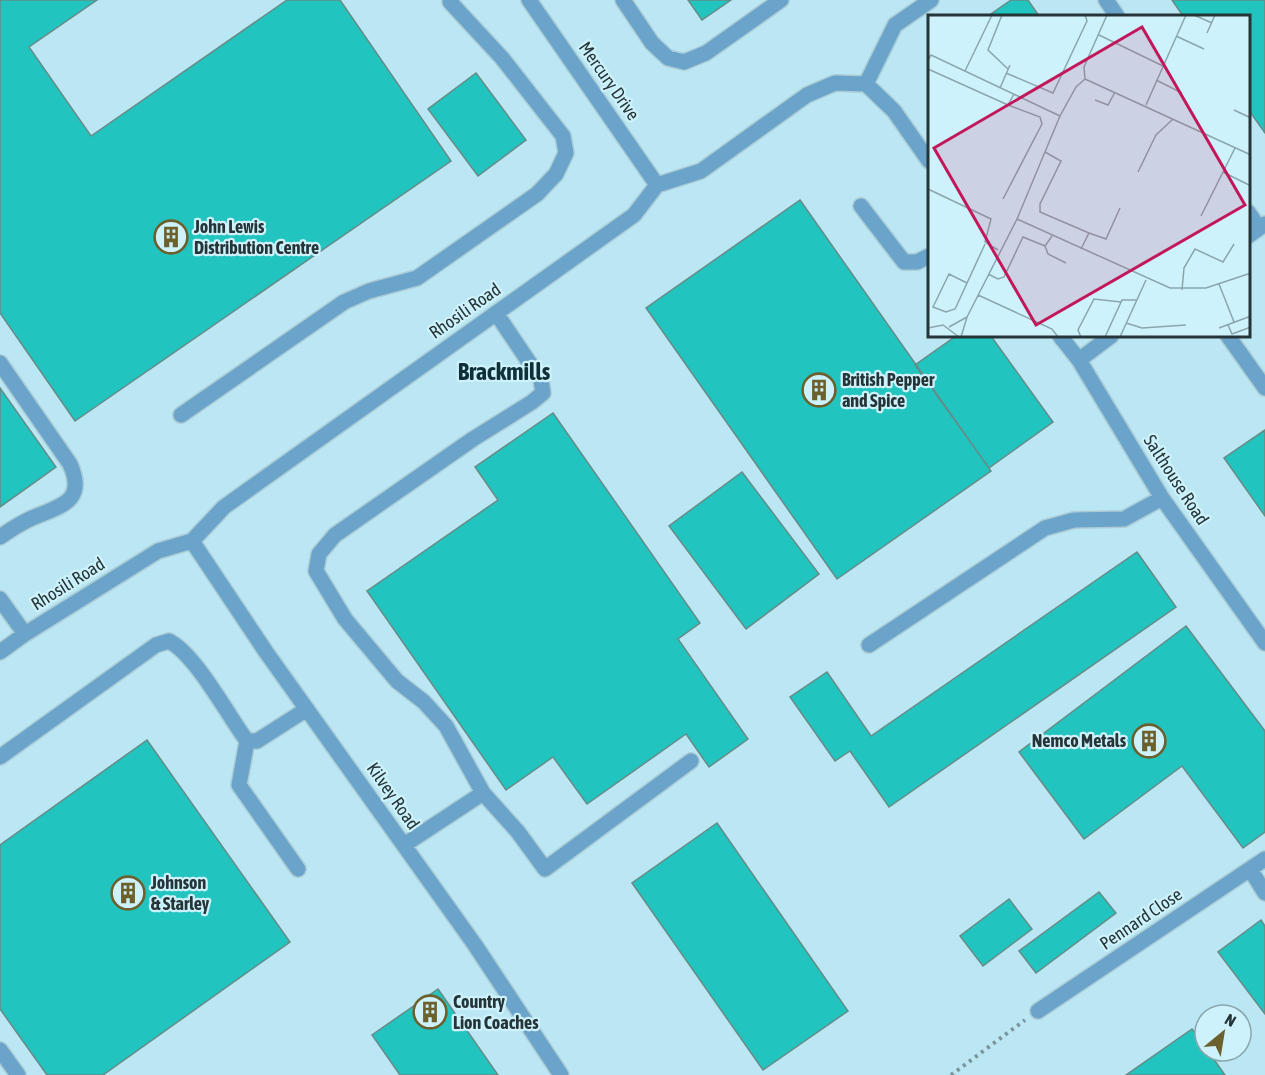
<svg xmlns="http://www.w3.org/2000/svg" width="1265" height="1075" font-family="'Asap Condensed',sans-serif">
  <rect width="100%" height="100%" fill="#cef2fc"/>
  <path fill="#bae7f3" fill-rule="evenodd" d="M 0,0 L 1265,0 L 1265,1075 L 0,1075 ZM 929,16 L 1248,16 L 1248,336 L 929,336 ZM 1205,1015 L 1241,1015 L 1241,1051 L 1205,1051 Z"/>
  <path fill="#22c4bf" stroke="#678b88" stroke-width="1.5" d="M 0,0 L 97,0 L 29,47 L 91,136 L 287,0 L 340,0 L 451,161 L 75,421 L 0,313 Z
    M 688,0 L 731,0 L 702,20 Z
    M 1011,0 L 1028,0 L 1039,16 L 988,16 Z
    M 1172,0 L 1265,0 L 1265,133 L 1248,109 L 1248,16 L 1183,16 Z
    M 476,73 L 526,140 L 478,176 L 428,109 Z
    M 800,200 L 991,471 L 837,579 L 646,308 Z
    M 956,336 L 991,336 L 1053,422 L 989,468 L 915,365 Z
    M 0,388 L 56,467 L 0,507 Z
    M 553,413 L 700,623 L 678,639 L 748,739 L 709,767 L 686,734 L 587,804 L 553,757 L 506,790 L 367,591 L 498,500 L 475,467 Z
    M 1265,430 L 1265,516 L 1224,458 Z
    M 742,472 L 819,574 L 746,629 L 669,526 Z
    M 1137,552 L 1176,607 L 889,807 L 850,751 L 835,761 L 790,697 L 827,672 L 871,736 Z
    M 1186,626 L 1265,731 L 1265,832 L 1243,848 L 1182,766 L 1084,839 L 1019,752 Z
    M 147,740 L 290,942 L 103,1075 L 47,1075 L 0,1009 L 0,845 Z
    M 717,823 L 848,1011 L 763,1070 L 632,883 Z
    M 1099,892 L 1116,913 L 1036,973 L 1019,951 Z
    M 1009,899 L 1032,929 L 983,966 L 960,936 Z
    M 1261,920 L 1265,926 L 1265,1014 L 1218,952 Z
    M 438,989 L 498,1075 L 400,1075 L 372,1035 Z
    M 1192,1029 L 1205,1047 L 1205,1051 L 1208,1051 L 1225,1075 L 1126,1075 Z"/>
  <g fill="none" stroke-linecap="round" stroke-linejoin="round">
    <defs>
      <path id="minor" d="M 529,0 L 657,185
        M 623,0 L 652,43 L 668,58 L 684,62 L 706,53 L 781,0
        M 1106,0 L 1117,16
        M 866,84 L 894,111 L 929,161
        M 861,206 L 904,262 L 917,262 L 929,256
        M 1248,212 L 1259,228
        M 1248,236 L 1265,224
        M 1060,336 L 1079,360 L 1162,498 L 1265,643
        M 1228,336 L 1265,388
        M 1079,360 L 1111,336
        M 0,363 L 70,464 C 87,502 60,506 32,518 C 21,523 10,530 0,537
        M 181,415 L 344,302 L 369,291 L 417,278 L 537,194 L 556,174 L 566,153 L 563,136 L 502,58 L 450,2
        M 192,541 L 266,652 L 475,945 L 561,1075
        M 0,599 L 25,634
        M 869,645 L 1045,528 L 1074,520 L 1124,519 L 1162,498
        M 0,652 L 25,634 L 158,551 L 192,541 L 224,507 L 634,215 L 657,185 L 701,171 L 807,95 L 835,83 L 866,84 L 895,25 L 931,0
        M 247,741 L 239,785 L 298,869
        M 0,757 L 156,645 L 169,641 C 196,655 227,714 247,741 L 257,741 L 307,709
        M 483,793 L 446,726 L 424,702 L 397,681 L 345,619 L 316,571 L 319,554 L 335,535 L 473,439 L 532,402 L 543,393 L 541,380 L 496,313
        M 404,845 L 483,793 L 518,832 L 545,869 L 691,761
        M 1250,869 L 1265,893
        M 1038,1011 L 1265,859
        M 0,1050 L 18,1075"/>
    </defs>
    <use href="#minor" stroke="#acccd5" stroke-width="18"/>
    <path stroke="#7c959c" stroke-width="4" stroke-dasharray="3 4.5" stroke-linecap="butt" d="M 951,1075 L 1025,1020"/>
    <use href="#minor" stroke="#6ba4ca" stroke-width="15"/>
  </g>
  <defs>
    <symbol id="building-ring" viewBox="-11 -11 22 22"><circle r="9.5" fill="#cef2fc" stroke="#6c602d" stroke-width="1.5"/><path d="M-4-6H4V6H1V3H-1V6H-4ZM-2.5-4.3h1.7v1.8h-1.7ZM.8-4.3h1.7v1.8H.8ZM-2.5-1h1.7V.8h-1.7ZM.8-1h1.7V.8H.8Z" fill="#6c602d"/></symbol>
  </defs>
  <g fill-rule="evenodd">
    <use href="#building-ring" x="152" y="218" width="38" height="38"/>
    <use href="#building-ring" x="800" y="371" width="38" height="38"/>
    <use href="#building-ring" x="1130" y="722" width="38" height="38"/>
    <use href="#building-ring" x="109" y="874" width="38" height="38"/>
    <use href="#building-ring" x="411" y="993" width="38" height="38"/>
  </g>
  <g text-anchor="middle" stroke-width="4.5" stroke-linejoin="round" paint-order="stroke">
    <g font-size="18" fill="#253437" stroke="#cef2fc">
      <text transform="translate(609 81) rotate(55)" y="6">Mercury Drive</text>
      <text transform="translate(465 311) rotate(-35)" y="6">Rhosili Road</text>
      <text transform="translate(1176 480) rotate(57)" y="6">Salthouse Road</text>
      <text transform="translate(68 584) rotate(-32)" y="6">Rhosili Road</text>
      <text transform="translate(393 796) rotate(55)" y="6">Kilvey Road</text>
      <text transform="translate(1141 919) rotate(-34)" y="6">Pennard Close</text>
    </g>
    <g font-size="18" font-weight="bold" fill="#253437" stroke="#cef2fc" text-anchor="start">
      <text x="194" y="233">John Lewis<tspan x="194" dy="21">Distribution Centre</tspan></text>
      <text x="842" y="386">British Pepper<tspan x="842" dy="21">and Spice</tspan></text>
      <text x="1126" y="747" text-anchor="end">Nemco Metals</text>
      <text x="151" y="889">Johnson<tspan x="151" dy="21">&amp; Starley</tspan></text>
      <text x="453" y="1008">Country<tspan x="453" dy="21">Lion Coaches</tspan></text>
    </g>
    <g font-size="24" font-weight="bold" fill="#0f3037" stroke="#cef2fc">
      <text x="504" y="380">Brackmills</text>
    </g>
  </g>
  <g transform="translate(928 15)">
    <rect width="322" height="322" fill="#cef2fc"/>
    <path fill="none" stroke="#8aa6ad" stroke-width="1.5" d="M 74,0 L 60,35 L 80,54M 266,0 L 284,8M 279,18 L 287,0M 171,20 L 235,51M 248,21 L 276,34M 0,45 L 3,40 L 132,101M 0,54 L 80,90 L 86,79M 37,56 L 64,0M 78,58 L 125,78 L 159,6 L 157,0M 157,64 L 323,140M 228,65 L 254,78M 72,73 L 82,50M 167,85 L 180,90 L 187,77M 218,90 L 258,0M 306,95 L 323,103M 117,137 L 133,146 L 112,189 L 112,197 L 161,218M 210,157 L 228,120 L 245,104M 295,157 L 323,171M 0,174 L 63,204 L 57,227 L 70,235M 75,184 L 114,109 L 112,102 L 80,90M 273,201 L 307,133M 89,204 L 242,273 L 278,273 L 323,258M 117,231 L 120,239 L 138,248M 153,234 L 161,218 L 178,224 L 192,193M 60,259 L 70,264 L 76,262 L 95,222 L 117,231 L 124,221M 39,268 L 21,259 L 5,292 L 18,297 L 27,294 L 28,292 L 57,229M 291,269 L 306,307M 254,275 L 256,253 L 267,234 L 295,247 L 306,229M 50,280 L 124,314 L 130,322M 198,308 L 214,313 L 258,310M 300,310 L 304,319 L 323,312M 21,312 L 39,302M 0,313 L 15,310 L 31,322M 291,313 L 323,301M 33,322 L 39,302 L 89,204 L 132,101 L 148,72 L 157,64 L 156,52 L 179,0M 153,322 L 150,315 L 166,284 L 193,287M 177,322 L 194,285 L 209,285M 192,322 L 218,265"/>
    <path fill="#c2185b" fill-opacity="0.15" stroke="#c2185b" stroke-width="3" d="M 214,12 L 317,190 L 108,310 L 6,133 Z"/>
    <rect width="322" height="322" fill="none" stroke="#253437" stroke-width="3"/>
  </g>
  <g transform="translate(1223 1033) rotate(30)"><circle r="28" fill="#cef2fc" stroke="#8aa6ad" stroke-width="1.5"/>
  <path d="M0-4.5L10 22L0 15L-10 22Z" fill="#6c602d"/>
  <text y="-9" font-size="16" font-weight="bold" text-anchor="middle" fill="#253437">N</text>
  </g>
</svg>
